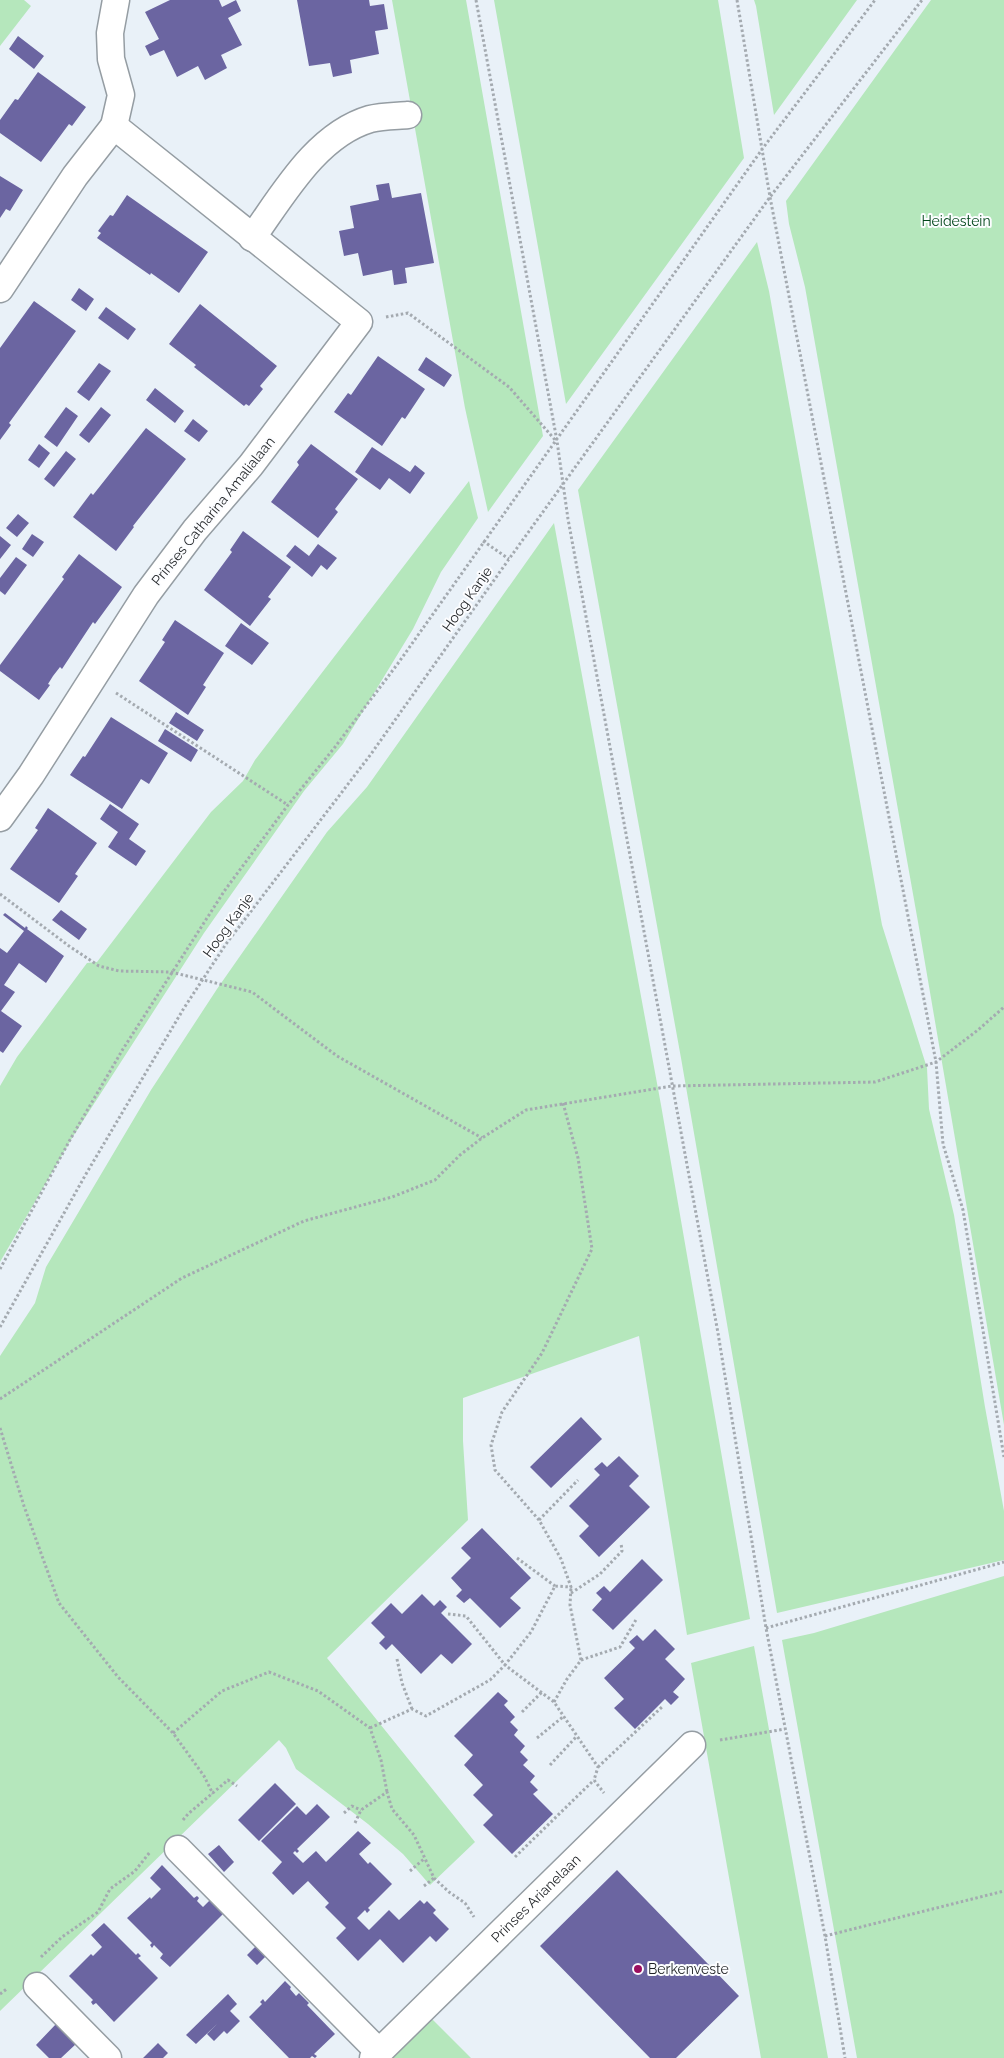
<svg xmlns="http://www.w3.org/2000/svg" width="1004" height="2058" font-family="Raleway,sans-serif">
  <rect width="100%" height="100%" fill="#e9f1f8"/>
  <path fill="#b5e7bc" d="M 0,0 L 24,0 L 31,6 L 0,46 Z
    M 392,0 L 466,0 L 543,436 L 488,512 L 465,408 Z
    M 494,0 L 718,0 L 744,158 L 566,404 Z
    M 754,0 L 857,0 L 774,115 L 756,6 Z
    M 931,0 L 1004,0 L 1004,1425 L 918,922 L 805,287 L 789,224 L 786,201 Z
    M 757,242 L 769,291 L 882,925 L 927,1068 L 929,1109 L 954,1215 L 985,1407 L 1004,1511 L 1004,1560 L 777,1613 L 681,1058 L 578,490 Z
    M 469,481 L 478,518 L 441,572 L 413,629 L 343,744 L 304,791 L 204,933 L 72,1138 L 0,1262 L 0,1086 L 17,1057 L 87,963 L 97,962 L 211,812 L 243,781 L 255,760 Z
    M 554,523 L 661,1105 L 750,1619 L 687,1635 L 639,1336 L 463,1398 L 463,1441 L 468,1520 L 327,1658 L 475,1842 L 430,1885 L 403,1854 L 368,1824 L 296,1769 L 286,1748 L 279,1740 L 0,2011 L 0,1356 L 35,1303 L 46,1267 L 151,1090 L 217,989 L 327,832 L 367,787 Z
    M 1004,1576 L 1004,2058 L 857,2058 L 782,1640 L 814,1633 Z
    M 754,1646 L 828,2058 L 761,2058 L 691,1663 Z
    M 429,2016 L 471,2058 L 387,2058 Z"/>
  <path fill="#6b65a1" d="M 170,0 L 219,0 L 222,7 L 236,0 L 241,11 L 228,18 L 242,45 L 221,55 L 227,68 L 205,80 L 198,66 L 177,77 L 164,50 L 150,56 L 145,46 L 159,39 L 145,12 Z
    M 297,0 L 369,0 L 370,6 L 384,4 L 388,29 L 375,31 L 379,54 L 350,60 L 352,73 L 333,77 L 330,63 L 309,66 Z
    M 18,36 L 44,56 L 34,69 L 9,49 Z
    M 38,72 L 86,107 L 72,126 L 69,124 L 41,162 L 0,133 L 0,120 L 15,99 L 18,100 Z
    M 0,176 L 23,190 L 10,211 L 6,209 L 0,218 Z
    M 389,183 L 392,198 L 421,193 L 434,263 L 405,268 L 407,283 L 394,285 L 392,270 L 363,276 L 358,253 L 344,256 L 339,231 L 354,228 L 350,206 L 379,200 L 376,185 Z
    M 127,195 L 208,252 L 179,293 L 151,273 L 150,275 L 97,238 L 101,233 L 98,231 L 110,215 L 113,216 Z
    M 79,288 L 94,299 L 86,311 L 71,300 Z
    M 34,301 L 76,331 L 9,423 L 11,425 L 0,440 L 0,348 Z
    M 200,304 L 277,366 L 260,386 L 263,389 L 249,406 L 246,404 L 244,406 L 194,367 L 196,365 L 169,344 Z
    M 106,307 L 136,329 L 128,340 L 98,318 Z
    M 378,356 L 425,389 L 405,419 L 402,417 L 382,446 L 334,412 L 348,393 L 351,395 Z
    M 426,357 L 452,375 L 444,387 L 418,370 Z
    M 99,363 L 111,371 L 89,401 L 77,392 Z
    M 155,388 L 184,411 L 175,423 L 146,400 Z
    M 66,407 L 78,416 L 57,447 L 44,437 Z
    M 101,407 L 111,415 L 89,443 L 79,435 Z
    M 193,419 L 208,431 L 199,442 L 184,431 Z
    M 146,428 L 186,459 L 133,526 L 134,527 L 116,551 L 73,517 L 91,493 L 93,495 Z
    M 39,444 L 50,453 L 39,468 L 28,460 Z
    M 311,444 L 358,479 L 335,509 L 338,512 L 318,538 L 271,502 L 299,465 L 297,462 Z
    M 372,447 L 410,472 L 415,465 L 425,473 L 410,494 L 389,478 L 380,490 L 355,472 Z
    M 66,451 L 76,459 L 54,487 L 44,479 Z
    M 18,514 L 29,523 L 17,537 L 6,528 Z
    M 243,531 L 291,567 L 268,597 L 271,599 L 250,626 L 204,590 L 232,552 L 230,550 Z
    M 32,534 L 44,542 L 33,557 L 22,549 Z
    M 0,536 L 11,545 L 0,559 Z
    M 318,544 L 337,558 L 327,570 L 321,565 L 312,577 L 286,556 L 295,545 L 309,556 Z
    M 79,554 L 122,587 L 95,624 L 93,622 L 62,669 L 60,667 L 53,676 L 48,684 L 50,685 L 39,700 L 0,671 L 0,665 L 64,579 L 62,577 Z
    M 16,557 L 27,565 L 5,595 L 0,591 L 0,578 Z
    M 175,620 L 224,653 L 203,685 L 206,687 L 188,715 L 139,681 L 165,642 L 162,640 Z
    M 241,623 L 269,643 L 252,665 L 225,646 Z
    M 176,712 L 204,730 L 197,741 L 169,723 Z
    M 111,717 L 168,753 L 149,784 L 141,779 L 122,809 L 70,775 L 83,756 L 85,757 Z
    M 165,729 L 198,750 L 191,762 L 158,741 Z
    M 110,804 L 139,824 L 129,839 L 146,851 L 136,866 L 108,847 L 118,832 L 100,819 Z
    M 48,808 L 97,843 L 75,874 L 78,876 L 59,903 L 10,869 L 38,830 L 35,828 Z
    M 61,910 L 87,929 L 79,940 L 52,920 Z
    M 5,913 L 25,928 L 26,926 L 28,928 L 27,929 L 64,956 L 46,983 L 19,963 L 4,985 L 15,992 L 1,1011 L 22,1026 L 3,1053 L 0,1051 L 0,948 L 7,953 L 24,931 L 3,915 Z
    M 581,1417 L 602,1439 L 551,1488 L 530,1467 Z
    M 619,1456 L 639,1476 L 629,1486 L 650,1507 L 599,1557 L 579,1536 L 589,1526 L 569,1506 L 600,1475 L 594,1469 L 602,1462 L 607,1467 Z
    M 482,1528 L 531,1578 L 510,1598 L 521,1608 L 500,1628 L 470,1598 L 464,1603 L 456,1596 L 462,1590 L 451,1578 L 471,1558 L 461,1548 Z
    M 642,1559 L 663,1580 L 613,1630 L 592,1610 L 602,1599 L 596,1593 L 604,1586 L 610,1592 Z
    M 422,1594 L 434,1606 L 440,1600 L 447,1607 L 441,1613 L 472,1644 L 452,1664 L 441,1654 L 421,1674 L 392,1644 L 386,1650 L 379,1643 L 385,1637 L 371,1623 L 391,1603 L 402,1614 Z
    M 655,1629 L 675,1649 L 665,1659 L 685,1679 L 673,1692 L 679,1697 L 671,1705 L 665,1699 L 635,1729 L 614,1708 L 624,1699 L 604,1678 L 635,1648 L 629,1642 L 637,1635 L 643,1641 Z
    M 498,1692 L 508,1701 L 504,1705 L 515,1717 L 510,1722 L 518,1730 L 514,1735 L 525,1746 L 520,1752 L 528,1760 L 523,1765 L 535,1776 L 530,1782 L 538,1790 L 533,1794 L 553,1814 L 512,1854 L 483,1825 L 493,1815 L 473,1795 L 483,1785 L 464,1765 L 473,1755 L 454,1736 Z
    M 275,1783 L 296,1804 L 259,1841 L 238,1820 Z
    M 317,1804 L 330,1817 L 297,1849 L 299,1851 L 297,1853 L 295,1851 L 293,1853 L 303,1863 L 316,1851 L 326,1862 L 358,1831 L 371,1843 L 359,1854 L 368,1864 L 370,1862 L 392,1884 L 368,1908 L 370,1910 L 367,1913 L 365,1910 L 357,1918 L 369,1930 L 389,1910 L 399,1920 L 420,1900 L 424,1904 L 427,1901 L 436,1910 L 433,1913 L 449,1929 L 436,1942 L 430,1936 L 403,1963 L 380,1939 L 358,1961 L 336,1938 L 346,1928 L 325,1907 L 329,1903 L 308,1881 L 293,1895 L 272,1873 L 282,1862 L 261,1841 L 297,1806 L 306,1815 Z
    M 219,1845 L 234,1862 L 224,1872 L 208,1854 Z
    M 162,1865 L 194,1898 L 197,1896 L 199,1898 L 197,1901 L 203,1907 L 210,1900 L 223,1914 L 170,1967 L 160,1958 L 163,1954 L 154,1945 L 152,1948 L 150,1945 L 152,1943 L 127,1918 L 150,1897 L 151,1899 L 161,1889 L 150,1878 Z
    M 617,1870 L 739,1996 L 676,2058 L 650,2058 L 540,1946 Z
    M 104,1923 L 136,1955 L 138,1953 L 141,1956 L 138,1958 L 158,1978 L 114,2022 L 96,2003 L 93,2005 L 91,2002 L 93,2000 L 69,1976 L 91,1954 L 93,1956 L 102,1947 L 91,1935 Z
    M 256,1946 L 266,1956 L 257,1965 L 247,1955 Z
    M 285,1981 L 291,1987 L 290,1989 L 296,1996 L 299,1993 L 309,2003 L 307,2005 L 335,2034 L 314,2054 L 317,2056 L 315,2058 L 312,2056 L 310,2058 L 289,2058 L 249,2017 L 262,2004 L 260,2002 L 263,1999 L 265,2002 Z
    M 228,1994 L 237,2004 L 230,2011 L 240,2021 L 227,2034 L 224,2031 L 214,2041 L 207,2034 L 217,2024 L 196,2044 L 186,2035 Z
    M 56,2024 L 76,2044 L 61,2058 L 49,2058 L 36,2045 Z
    M 158,2043 L 168,2053 L 163,2058 L 143,2058 Z"/>
  <g fill="none" stroke-linecap="round" stroke-linejoin="round">
    <defs>
      <g id="minor">
        <path d="M 114,126 L 121,95 L 111,59 L 110,33 L 116,0"/>
        <path d="M 252,238 C 283,195 316,135 370,119 C 381,116 396,116 408,115"/>
        <path d="M 0,289 L 75,176 L 114,126 L 359,322 L 251,465 L 195,530 L 146,595 L 31,775 L 0,818"/>
        <path d="M 178,1849 L 379,2052"/>
        <path d="M 37,1986 L 108,2058"/>
        <path id="s1" d="M 373,2058 L 692,1745"/>
      </g>
    </defs>
    <use href="#minor" stroke="#959da3" stroke-width="29"/>
    <path stroke="#a4aab0" stroke-width="3" stroke-dasharray="2.5 2.5" stroke-linecap="butt" d="M 476,0 L 557,441 L 568,519 L 718,1333 L 766,1628 L 825,1936 L 845,2058
      M 737,0 L 770,197 L 936,1062 L 943,1144 L 963,1210 L 1004,1457
      M 386,317 L 408,313 L 509,387 L 556,441
      M 483,541 L 509,559
      M 116,693 L 288,805
      M 0,894 L 69,946 L 99,966 L 119,971 L 171,972 L 252,992 L 337,1056 L 482,1138
      M 0,1269 L 71,1138 L 123,1049 L 225,890 L 288,805 L 335,747 L 399,662 L 763,148 L 875,0
      M 0,1327 L 86,1174 L 184,1008 L 226,944 L 371,754 L 509,559 L 770,197 L 922,0
      M 0,1399 L 182,1278 L 304,1221 L 392,1197 L 435,1180 L 460,1155 L 482,1138 L 526,1110 L 672,1086 L 875,1082 L 936,1062 L 978,1030 L 1004,1007
      M 0,1428 L 24,1506 L 59,1603 L 118,1677 L 173,1733 L 204,1776 L 213,1794
      M 539,1520 L 578,1480
      M 517,1558 L 555,1586
      M 571,1593 L 600,1574 L 622,1551 L 621,1543
      M 448,1614 L 466,1616 L 505,1665 L 531,1632 L 555,1586 L 571,1587 L 561,1559 L 539,1520 L 495,1470 L 491,1445 L 502,1412 L 542,1353 L 592,1249 L 578,1158 L 563,1103
      M 766,1628 L 1004,1562
      M 397,1659 L 402,1683 L 412,1709
      M 581,1660 L 620,1647 L 637,1618
      M 554,1702 L 567,1679 L 581,1660 L 570,1605 L 571,1587
      M 522,1712 L 542,1692
      M 370,1728 L 412,1709 L 426,1716 L 490,1680 L 505,1665 L 554,1702 L 598,1767 L 594,1780 L 604,1793
      M 173,1733 L 222,1691 L 269,1672 L 318,1691 L 370,1728 L 381,1760 L 387,1792
      M 537,1738 L 564,1716
      M 720,1740 L 785,1729
      M 550,1765 L 577,1736
      M 598,1767 L 663,1706
      M 344,1813 L 352,1806 L 361,1810
      M 183,1820 L 188,1814 L 228,1780 L 237,1786
      M 355,1823 L 361,1810 L 387,1792 L 392,1809 L 414,1835 L 434,1878 L 449,1892 L 465,1903 L 474,1917
      M 515,1857 L 594,1780
      M 410,1871 L 425,1858
      M 424,1886 L 434,1878
      M 825,1936 L 1004,1891
      M 41,1957 L 62,1937 L 98,1912 L 110,1889 L 135,1871 L 150,1852
      M 0,1994 L 8,1988"/>
    <use href="#minor" stroke="#fff" stroke-width="26"/>
  </g>
  <circle fill="#9b0f5f" stroke="#fcfdff" stroke-width="2" cx="638" cy="1969" r="5"/>
  <g text-anchor="middle" stroke-width="4" stroke-linejoin="round" paint-order="stroke">
    <g font-size="14" fill="#004619" stroke="#fcfdff">
      <text x="956" y="226">Heidestein</text>
    </g>
    <g font-size="14" fill="#1f2225" stroke="#fcfdff">
      <text transform="translate(213 511) rotate(-51)" y="5">Prinses Catharina Amalialaan</text>
      <text transform="translate(467 599) rotate(-55)" y="5">Hoog Kanje</text>
      <text transform="translate(228 925) rotate(-54)" y="5">Hoog Kanje</text>
      <text dy="5" stroke="none"><textPath href="#s1" startOffset="228">Prinses Arianelaan</textPath></text>
    </g>
    <g font-size="14" fill="#1f2225" stroke="#fcfdff" text-anchor="start">
      <text x="648" y="1974">Berkenveste</text>
    </g>
  </g>
</svg>
